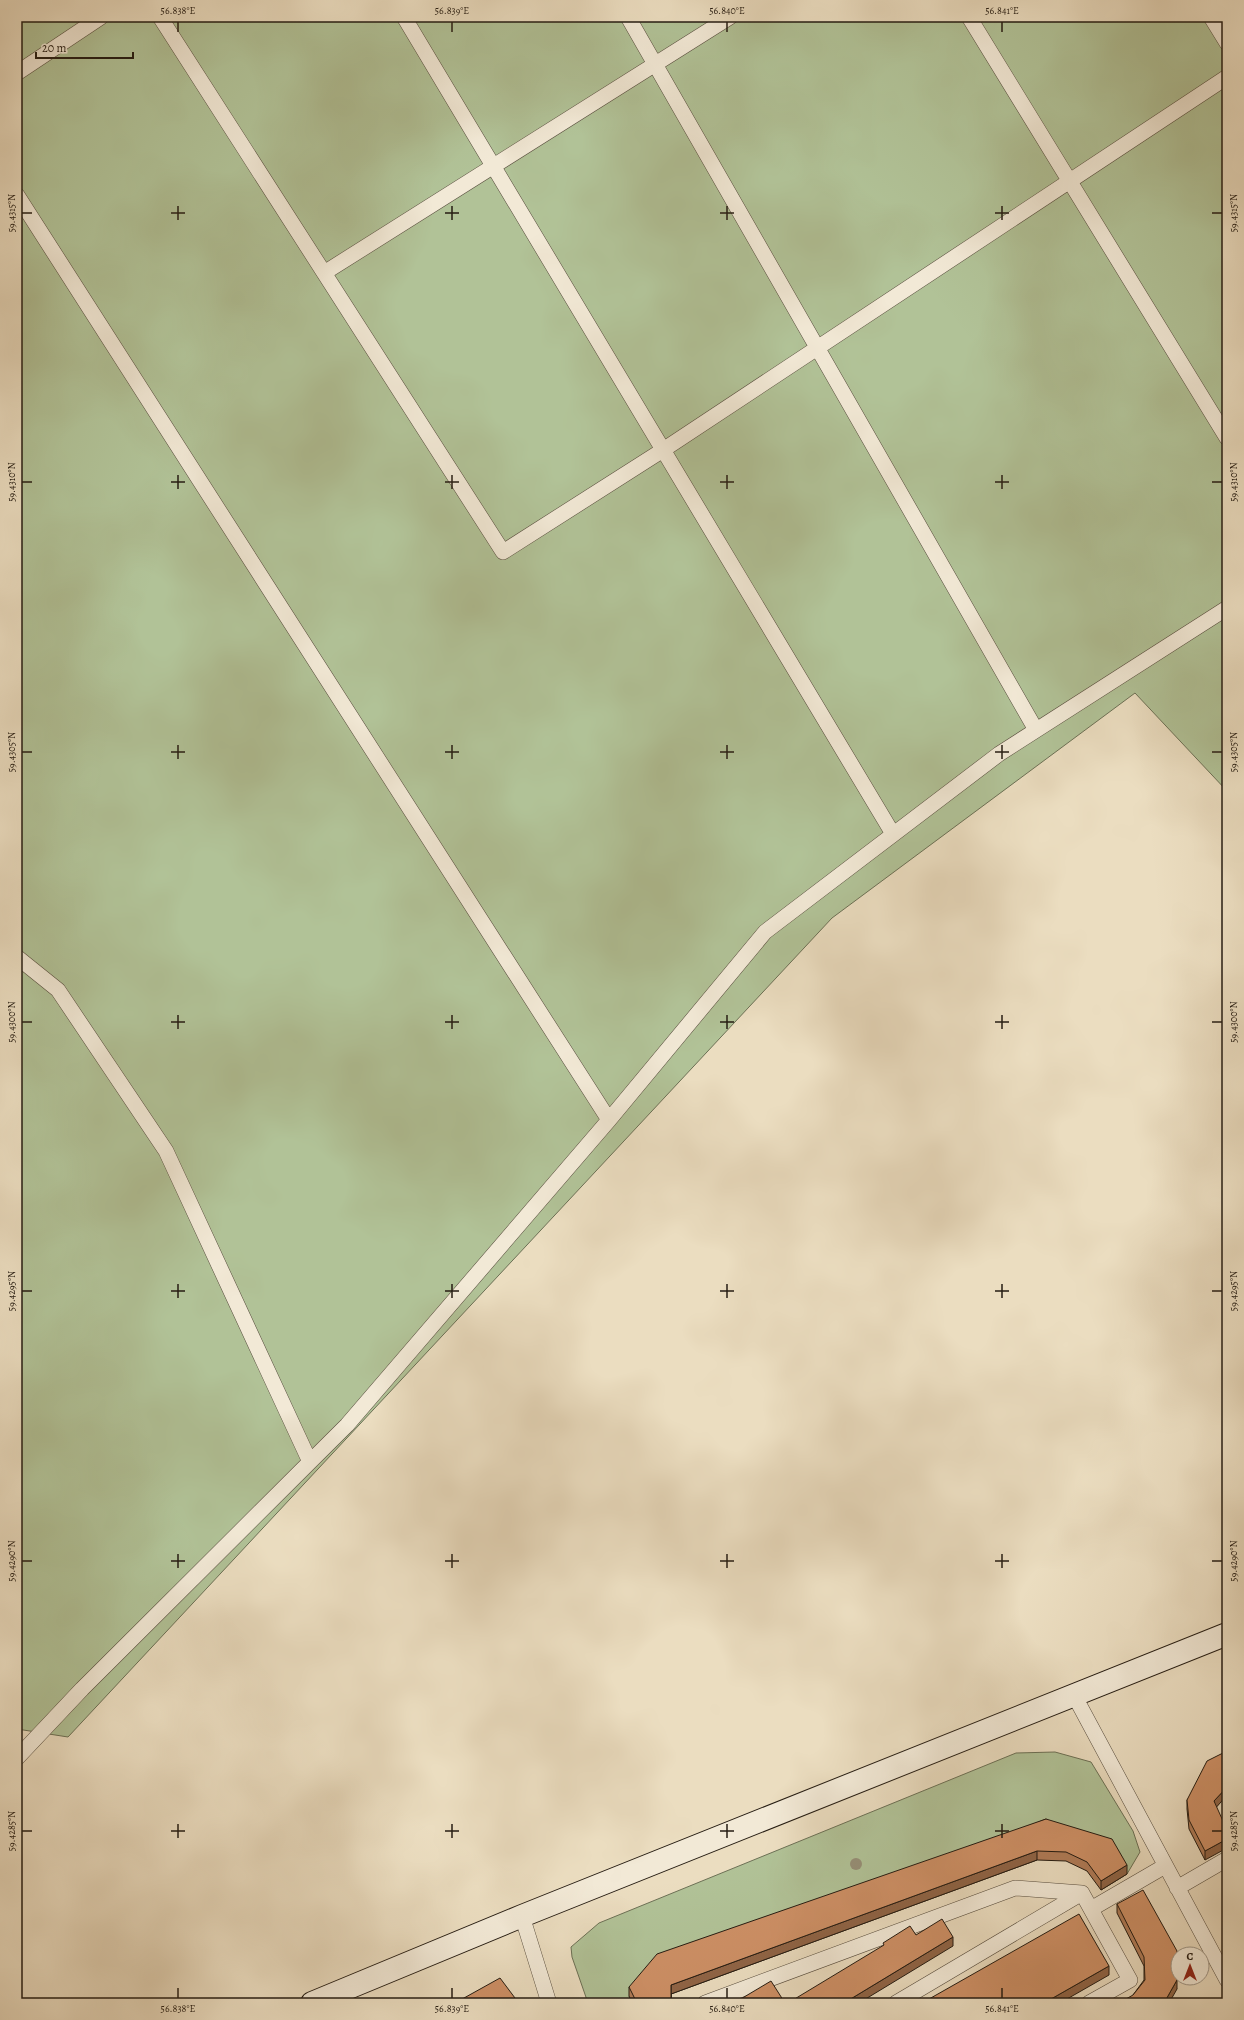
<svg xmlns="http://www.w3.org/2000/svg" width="1244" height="2020" font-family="Alegreya,serif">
  <rect width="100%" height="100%" fill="#ebddc0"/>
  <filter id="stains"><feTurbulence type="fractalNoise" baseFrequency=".005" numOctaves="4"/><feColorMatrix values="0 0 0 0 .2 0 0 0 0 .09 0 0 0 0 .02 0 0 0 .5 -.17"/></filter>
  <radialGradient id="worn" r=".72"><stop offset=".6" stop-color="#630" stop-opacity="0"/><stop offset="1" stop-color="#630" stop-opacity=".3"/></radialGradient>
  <path fill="#b1c297" stroke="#6c7055" d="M 17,17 L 1227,17 L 1227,791 L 1135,693 L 832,918 L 68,1737 L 17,1729 Z
    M 1055,1752 L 1091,1762 L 1133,1831 L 1140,1852 L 1127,1874 L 1046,1828 L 629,1996 L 632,2003 L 588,2003 L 572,1957 L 571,1947 L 599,1923 L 1016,1753 Z"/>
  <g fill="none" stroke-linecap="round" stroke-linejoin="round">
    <defs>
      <path id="lane" d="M 160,17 L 503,552 L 663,450 L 1227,77
        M 404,17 L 893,834
        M 628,17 L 1036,730
        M 969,17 L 1227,438
        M 1211,17 L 1227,43
        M 17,73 L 101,17
        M 17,195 L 609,1120
        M 324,273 L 730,17
        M 17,957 L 58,990 L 166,1151 L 310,1462
        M 1074,1695 L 1227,1980
        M 17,1758 L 82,1689 L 347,1425 L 609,1120 L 765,932 L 999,754 L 1227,608
        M 1177,1888 L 1227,1859
        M 1091,1909 L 1165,1866
        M 522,1916 L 549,2003
        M 705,2003 L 1015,1888 L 1082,1893
        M 896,2003 L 1082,1893 L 1130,1980 L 1089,2003"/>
      <path id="secondary" d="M 312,2003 L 522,1916 L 1227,1634"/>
    </defs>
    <use href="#lane" stroke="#574d3e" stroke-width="16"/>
    <use href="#secondary" stroke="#261d13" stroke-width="24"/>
    <use href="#lane" stroke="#f2e9d6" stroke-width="15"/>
    <use href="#secondary" stroke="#f2e9d6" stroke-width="22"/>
  </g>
  <circle fill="#968f77" cx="856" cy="1864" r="6"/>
  <path fill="#b07c58" stroke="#261d13" d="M 1227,1751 L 1227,1795 L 1216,1807 L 1205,1860 L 1189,1829 L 1187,1809 L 1187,1800 Z
    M 1046,1819 L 1127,1874 L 1101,1890 L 1087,1871 L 1066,1861 L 1037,1860 L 671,1994 L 671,2001 L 672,2003 L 632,2003 L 629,1996 L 629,1987 Z
    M 1227,1867 L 1227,1879 L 1226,1877 L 1226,1868 Z
    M 1117,1904 L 1177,1989 L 1133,1995 L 1144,1980 L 1144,1966 L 1117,1913 Z"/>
  <path fill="#906547" stroke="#261d13" d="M 1227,1787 L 1227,1795 L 1214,1810 L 1214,1801 Z
    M 1227,1839 L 1227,1848 L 1205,1860 L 1205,1851 Z
    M 1037,1851 L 1037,1860 L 671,1994 L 671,2003 L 671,1985 Z
    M 1127,1865 L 1127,1874 L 1101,1890 L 1101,1881 Z
    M 953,1937 L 953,1946 L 859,2003 L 844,2003 Z
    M 1109,1966 L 1109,1975 L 1060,2003 L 1044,2003 Z
    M 1177,1980 L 1177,1989 L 1169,2003 L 1164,2003 Z"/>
  <path fill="#cd9066" stroke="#261d13" d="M 1227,1751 L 1227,1787 L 1214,1801 L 1227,1830 L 1227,1839 L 1205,1851 L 1189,1820 L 1187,1800 L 1207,1761 Z
    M 1046,1819 L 1112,1839 L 1127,1865 L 1101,1881 L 1087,1862 L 1066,1852 L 1037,1851 L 671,1985 L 671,2000 L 672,2003 L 637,2003 L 629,1987 L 657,1954 Z
    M 1143,1890 L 1177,1951 L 1177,1980 L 1164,2003 L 1119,2003 L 1133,1995 L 1145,1980 L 1144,1957 L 1117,1904 Z
    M 1079,1914 L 1109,1966 L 1044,2003 L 922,2003 Z
    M 942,1919 L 953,1937 L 844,2003 L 788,2003 L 884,1945 L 883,1943 L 910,1926 L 916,1935 Z
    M 500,1978 L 518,2002 L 517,2003 L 455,2003 Z
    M 771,1981 L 785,2003 L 734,2003 Z"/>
  <path fill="none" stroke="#261d13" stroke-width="1.5" d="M 178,22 L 178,32M 452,22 L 452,32M 727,22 L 727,32M 1002,22 L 1002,32M 178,206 L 178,220M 452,206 L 452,220M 727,206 L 727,220M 1002,206 L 1002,220M 22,213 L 32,213M 171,213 L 185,213M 445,213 L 459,213M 720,213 L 734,213M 995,213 L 1009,213M 1212,213 L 1222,213M 178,475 L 178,489M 452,475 L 452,489M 727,475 L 727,489M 1002,475 L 1002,489M 22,482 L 32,482M 171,482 L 185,482M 445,482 L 459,482M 720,482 L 734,482M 995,482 L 1009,482M 1212,482 L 1222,482M 178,745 L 178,759M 452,745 L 452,759M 727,745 L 727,759M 1002,745 L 1002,759M 22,752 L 32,752M 171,752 L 185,752M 445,752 L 459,752M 720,752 L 734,752M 995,752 L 1009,752M 1212,752 L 1222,752M 178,1015 L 178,1029M 452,1015 L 452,1029M 727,1015 L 727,1029M 1002,1015 L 1002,1029M 22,1022 L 32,1022M 171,1022 L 185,1022M 445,1022 L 459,1022M 720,1022 L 734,1022M 995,1022 L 1009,1022M 1212,1022 L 1222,1022M 178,1284 L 178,1298M 452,1284 L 452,1298M 727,1284 L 727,1298M 1002,1284 L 1002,1298M 22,1291 L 32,1291M 171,1291 L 185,1291M 445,1291 L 459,1291M 720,1291 L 734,1291M 995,1291 L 1009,1291M 1212,1291 L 1222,1291M 178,1554 L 178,1568M 452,1554 L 452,1568M 727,1554 L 727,1568M 1002,1554 L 1002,1568M 22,1561 L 32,1561M 171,1561 L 185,1561M 445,1561 L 459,1561M 720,1561 L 734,1561M 995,1561 L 1009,1561M 1212,1561 L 1222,1561M 178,1824 L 178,1838M 452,1824 L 452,1838M 727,1824 L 727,1838M 1002,1824 L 1002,1838M 22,1831 L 32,1831M 171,1831 L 185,1831M 445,1831 L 459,1831M 720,1831 L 734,1831M 995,1831 L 1009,1831M 1212,1831 L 1222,1831M 178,1988 L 178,1998M 452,1988 L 452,1998M 727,1988 L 727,1998M 1002,1988 L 1002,1998"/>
  <rect width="1244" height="2020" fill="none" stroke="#ebddc0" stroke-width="44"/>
  <g transform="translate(1190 1966)"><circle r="19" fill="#f2e9d6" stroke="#a09788"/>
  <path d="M0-3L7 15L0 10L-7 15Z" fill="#8f2418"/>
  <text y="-6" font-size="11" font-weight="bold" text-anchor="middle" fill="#261d13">С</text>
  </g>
  <path d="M36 52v6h97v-6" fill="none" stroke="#261d13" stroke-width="2"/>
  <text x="42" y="52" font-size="12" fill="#261d13" stroke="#f2e9d6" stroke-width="3" paint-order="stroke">20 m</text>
  <rect x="22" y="22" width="1200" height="1976" fill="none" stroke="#261d13" stroke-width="1.5"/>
  <g font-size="10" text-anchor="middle" fill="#261d13">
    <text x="178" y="14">56.838°E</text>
    <text x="452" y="14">56.839°E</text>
    <text x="727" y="14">56.840°E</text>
    <text x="1002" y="14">56.841°E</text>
    <text transform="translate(11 213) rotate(-90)" y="4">59.4315°N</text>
    <text transform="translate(1233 213) rotate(-90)" y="4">59.4315°N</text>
    <text transform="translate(11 482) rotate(-90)" y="4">59.4310°N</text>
    <text transform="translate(1233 482) rotate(-90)" y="4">59.4310°N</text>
    <text transform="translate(11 752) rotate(-90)" y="4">59.4305°N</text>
    <text transform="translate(1233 752) rotate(-90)" y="4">59.4305°N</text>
    <text transform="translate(11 1022) rotate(-90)" y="4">59.4300°N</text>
    <text transform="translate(1233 1022) rotate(-90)" y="4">59.4300°N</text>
    <text transform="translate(11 1291) rotate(-90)" y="4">59.4295°N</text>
    <text transform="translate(1233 1291) rotate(-90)" y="4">59.4295°N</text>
    <text transform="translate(11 1561) rotate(-90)" y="4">59.4290°N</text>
    <text transform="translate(1233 1561) rotate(-90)" y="4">59.4290°N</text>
    <text transform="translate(11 1831) rotate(-90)" y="4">59.4285°N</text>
    <text transform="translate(1233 1831) rotate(-90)" y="4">59.4285°N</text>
    <text x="178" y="2012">56.838°E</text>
    <text x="452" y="2012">56.839°E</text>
    <text x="727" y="2012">56.840°E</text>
    <text x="1002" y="2012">56.841°E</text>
  </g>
  <rect width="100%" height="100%" filter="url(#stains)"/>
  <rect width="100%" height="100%" fill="url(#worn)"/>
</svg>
